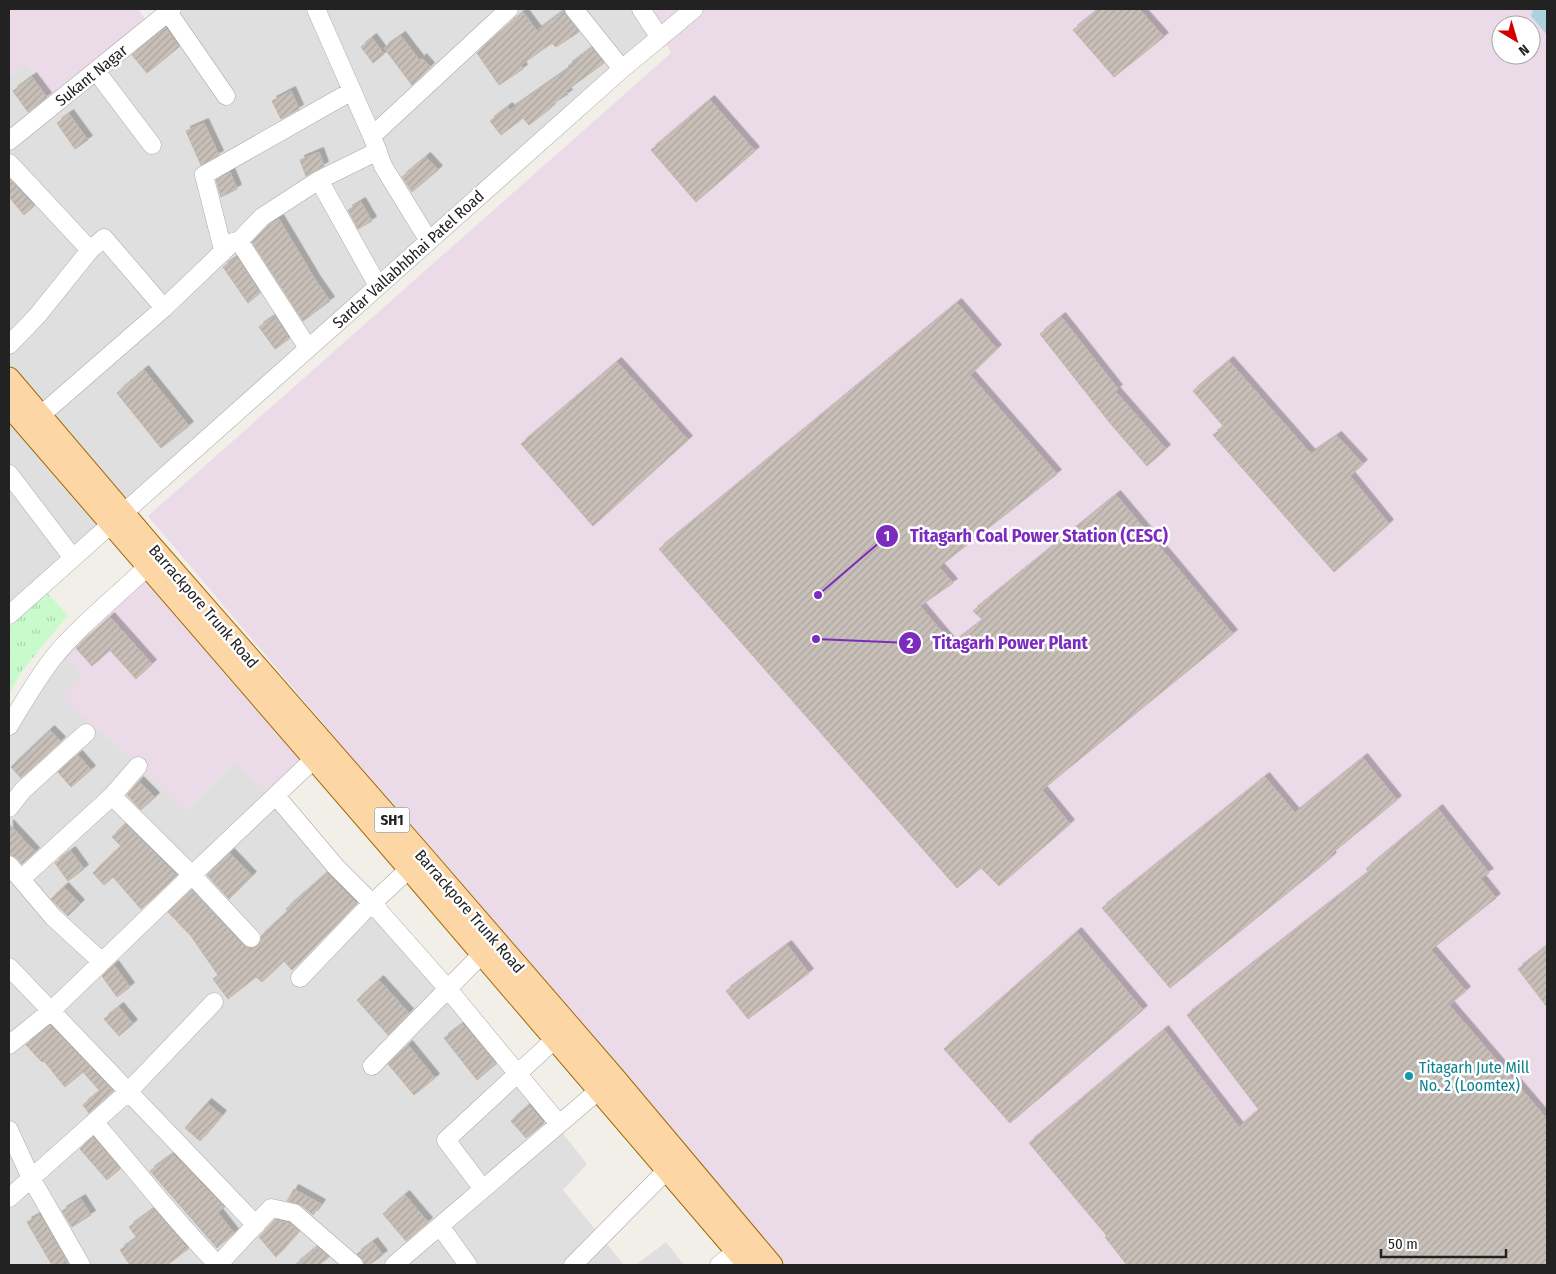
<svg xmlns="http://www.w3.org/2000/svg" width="1556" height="1274" font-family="'Fira Sans Condensed',sans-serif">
  <defs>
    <pattern id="park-tufts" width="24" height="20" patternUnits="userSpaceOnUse" patternTransform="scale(1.25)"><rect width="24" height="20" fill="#c8facc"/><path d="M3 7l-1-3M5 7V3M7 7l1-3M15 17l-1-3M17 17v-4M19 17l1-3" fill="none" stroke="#acd6af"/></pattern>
    <pattern id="building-hatch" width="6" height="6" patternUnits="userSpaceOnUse" patternTransform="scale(1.25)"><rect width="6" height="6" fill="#c7bfb8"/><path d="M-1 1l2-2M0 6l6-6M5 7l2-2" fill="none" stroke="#aba49e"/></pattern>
    <filter id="shadow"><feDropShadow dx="4.5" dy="-4.5" stdDeviation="0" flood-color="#0004"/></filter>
  </defs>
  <rect width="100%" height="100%" fill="#f2efe9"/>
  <path fill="#e0dfdf" d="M 182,9 L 634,9 L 654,40 L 121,507 L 9,376 L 9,148 L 43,122 Z
    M 26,64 L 53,99 L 9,136 L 9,77 Z
    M 9,399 L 111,517 L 9,606 Z
    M 57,647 L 83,675 L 62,696 L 145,771 L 185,811 L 236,763 L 270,793 L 9,1040 L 9,719 Z
    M 279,799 L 554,1122 L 391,1265 L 357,1265 L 296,1208 L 255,1219 L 57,1012 Z
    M 53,1013 L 126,1092 L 9,1196 L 9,1053 Z
    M 129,1096 L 250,1222 L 216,1265 L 9,1265 L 9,1205 Z
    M 561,1131 L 587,1164 L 563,1190 L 624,1265 L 473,1265 L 445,1229 Z
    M 284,1212 L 347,1265 L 225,1265 L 273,1215 Z
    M 441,1235 L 466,1265 L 405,1265 Z
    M 666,1242 L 684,1265 L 636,1265 Z"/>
  <path fill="#ebdbe8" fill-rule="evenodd" d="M 9,9 L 138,9 L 147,22 L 53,99 L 26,64 L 9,77 Z
    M 648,9 L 1547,9 L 1547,1265 L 780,1265 L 148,516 L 671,53 L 659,27 ZM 1501,25 L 1531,25 L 1531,55 L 1501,55 Z
    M 148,562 L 315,750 L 270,793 L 236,763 L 185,811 L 145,771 L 61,697 L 83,675 L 57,647 Z"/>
  <path fill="url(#park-tufts)" d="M 45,591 L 68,615 L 22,671 L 9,694 L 9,623 Z"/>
  <path fill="#aad3df" d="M 1533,9 L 1547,9 L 1547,35 L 1531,16 Z"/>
  <path fill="url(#building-hatch)" stroke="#c4b6ab" filter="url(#shadow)" d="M 1099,9 L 1139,9 L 1164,37 L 1114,77 L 1073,30 Z
    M 564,11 L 579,32 L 556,47 L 552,43 L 521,65 L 523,69 L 499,85 L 477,53 L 523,12 L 537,31 Z
    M 166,28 L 179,47 L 147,73 L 132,55 Z
    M 401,36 L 420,61 L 422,58 L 430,67 L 412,85 L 384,48 Z
    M 372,38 L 384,54 L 373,63 L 361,47 Z
    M 592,48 L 604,63 L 566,91 L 568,94 L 550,106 L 551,108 L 529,125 L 523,118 L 501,135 L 490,121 L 508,107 L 510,110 L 570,68 L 568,66 Z
    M 32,77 L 47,97 L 28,112 L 13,91 Z
    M 291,91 L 299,109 L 281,119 L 272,101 Z
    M 710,100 L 755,151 L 696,202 L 651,150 Z
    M 69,114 L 88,140 L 75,149 L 57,123 Z
    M 204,123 L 219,155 L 201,165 L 186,131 Z
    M 319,152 L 324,166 L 306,176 L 300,160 Z
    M 426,157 L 438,170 L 412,192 L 402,177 Z
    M 230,172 L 237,189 L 221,197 L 216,180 Z
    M 9,178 L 34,206 L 24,215 L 9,197 Z
    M 361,202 L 372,221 L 358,229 L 348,210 Z
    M 279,219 L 316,281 L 330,301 L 303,321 L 252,242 L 269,225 Z
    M 237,257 L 260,293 L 248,303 L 223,267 Z
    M 957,303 L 997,349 L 970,375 L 1057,474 L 939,567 L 953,583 L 920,606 L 952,644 L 983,620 L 973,611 L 1116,495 L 1233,634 L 1042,790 L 1070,824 L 999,886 L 981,868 L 957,888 L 659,549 Z
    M 275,316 L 289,339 L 275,349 L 259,327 Z
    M 1061,317 L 1118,389 L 1115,391 L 1166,449 L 1147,466 L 1110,423 L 1040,334 Z
    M 1229,361 L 1311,454 L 1337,436 L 1363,464 L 1350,476 L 1389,524 L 1334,572 L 1213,435 L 1224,427 L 1193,391 Z
    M 617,362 L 688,440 L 593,526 L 521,444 Z
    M 144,370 L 189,426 L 161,448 L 117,393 Z
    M 110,617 L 152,664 L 136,679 L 110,650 L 92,666 L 76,648 Z
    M 50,730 L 61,741 L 21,778 L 11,767 Z
    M 78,755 L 91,770 L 71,787 L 58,772 Z
    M 1363,758 L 1397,800 L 1330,855 L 1332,857 L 1170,988 L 1102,908 L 1265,777 L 1295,813 Z
    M 139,781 L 155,797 L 141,810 L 127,795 Z
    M 1438,809 L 1489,873 L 1480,878 L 1496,898 L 1431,950 L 1466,991 L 1449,1005 L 1547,1119 L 1547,1265 L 1127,1265 L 1105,1237 L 1107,1236 L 1029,1143 L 1164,1030 L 1239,1127 L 1259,1110 L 1187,1015 L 1369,872 L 1366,869 Z
    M 9,824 L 35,852 L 22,864 L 17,858 L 9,854 Z
    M 125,824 L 177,875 L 141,909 L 113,877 L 104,885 L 93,873 L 121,846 L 112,837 Z
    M 71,851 L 84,869 L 68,881 L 55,863 Z
    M 230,853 L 252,876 L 229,899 L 207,875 Z
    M 327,873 L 357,903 L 292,970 L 284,961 L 262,982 L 256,977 L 228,999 L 213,979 L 218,975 L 191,936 L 168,912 L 192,890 L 243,945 L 248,948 L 254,948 L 261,942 L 261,936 L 288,911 L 286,909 Z
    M 64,887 L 80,904 L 68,916 L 51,899 Z
    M 1077,932 L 1143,1010 L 1010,1123 L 944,1049 Z
    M 787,945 L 809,973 L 748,1019 L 726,991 Z
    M 1547,946 L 1547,1007 L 1518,969 Z
    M 114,965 L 130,987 L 117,997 L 102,976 Z
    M 379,980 L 409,1013 L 388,1035 L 357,1000 Z
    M 119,1007 L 133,1024 L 119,1036 L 104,1019 Z
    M 463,1024 L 496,1064 L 477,1080 L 444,1038 Z
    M 50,1025 L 113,1091 L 89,1113 L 83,1105 L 100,1091 L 83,1072 L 65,1087 L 44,1061 L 42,1062 L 26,1045 Z
    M 408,1045 L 435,1078 L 414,1095 L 388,1064 Z
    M 207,1103 L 222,1115 L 200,1141 L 185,1128 Z
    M 529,1105 L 544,1123 L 526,1138 L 511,1121 Z
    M 93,1137 L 120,1169 L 107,1180 L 80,1149 Z
    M 173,1154 L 224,1207 L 218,1213 L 234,1233 L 217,1248 L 150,1171 Z
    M 294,1189 L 321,1204 L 313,1215 L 301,1205 L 287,1201 Z
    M 405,1195 L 428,1222 L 406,1241 L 383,1214 Z
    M 81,1199 L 91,1215 L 72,1227 L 62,1211 Z
    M 154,1209 L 188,1249 L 167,1265 L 130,1265 L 120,1250 L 137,1238 L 129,1227 Z
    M 40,1215 L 69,1265 L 52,1265 L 27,1222 Z
    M 275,1220 L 289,1223 L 299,1231 L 276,1257 L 259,1237 Z
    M 373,1242 L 383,1255 L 369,1265 L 364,1265 L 364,1261 L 357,1254 Z
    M 317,1247 L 329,1257 L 319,1265 L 295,1265 Z"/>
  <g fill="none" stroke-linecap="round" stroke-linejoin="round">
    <defs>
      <path id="minor" d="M 316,9 L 372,136 L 383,166 L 429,241
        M 574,9 L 622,69
        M 641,9 L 660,38
        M 168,12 L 226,96
        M 96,71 L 152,145
        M 372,136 L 509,9
        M 9,141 L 172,9
        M 9,163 L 90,250
        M 319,180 L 378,286
        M 239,241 L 262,217 L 319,180 L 378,151
        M 223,250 L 204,175 L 352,91
        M 9,345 L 37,316 L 90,250 L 104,238 L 164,308
        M 41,415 L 164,308 L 233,242 L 239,241 L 308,348
        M 9,474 L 73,558
        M 9,615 L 622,69 L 694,9
        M 9,726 C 23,703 36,680 53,658 C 79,626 117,596 147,567
        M 112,796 L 192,875 L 251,938
        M 276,796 L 336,867 L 372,903 L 448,989 L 559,1124
        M 9,808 L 23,790 L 86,733
        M 9,865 L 53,917 L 102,962
        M 21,879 L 112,796 L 138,766
        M 9,967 L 256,1225
        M 300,978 L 363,912 L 409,869
        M 9,1045 L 51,1011 L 192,875 L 314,759
        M 372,1066 L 481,955
        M 94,1122 C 136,1170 174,1220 218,1265
        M 9,1130 L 31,1178 L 81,1265
        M 483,1189 L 446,1140 L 554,1040
        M 9,1198 L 128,1092 L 214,1002
        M 440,1226 L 468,1265
        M 218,1265 L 271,1208 L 294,1213 L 354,1265
        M 394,1265 L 598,1091
        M 573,1265 L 667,1170
        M 719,1265 L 736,1252"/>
      <path id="major" d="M 9,378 L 151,545 L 423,856 L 615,1078 L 772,1265
        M 9,406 L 409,869 L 748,1265"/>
    </defs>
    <use href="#minor" stroke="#a9a9a9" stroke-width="19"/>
    <use href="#major" stroke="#a06b00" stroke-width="23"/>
    <use href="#minor" stroke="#fff" stroke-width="18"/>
    <use href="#major" stroke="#fcd6a4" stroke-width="21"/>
  </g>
  <circle fill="#0f9aa8" stroke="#fff" stroke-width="2" cx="1409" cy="1076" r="5"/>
  <g text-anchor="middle" stroke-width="5" stroke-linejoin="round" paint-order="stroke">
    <rect fill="#fff" stroke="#646464" stroke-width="1" x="374.5" y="807.5" width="35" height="25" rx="4"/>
    <g font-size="15" font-weight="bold" fill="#222">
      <text x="392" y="825">SH1</text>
    </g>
    <g font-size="16" fill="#222" stroke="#fff">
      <text transform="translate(91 75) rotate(-39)" y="6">Sukant Nagar</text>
      <text transform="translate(408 259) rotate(-42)" y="6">Sardar Vallabhbhai Patel Road</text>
      <text transform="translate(204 606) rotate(49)" y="6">Barrackpore Trunk Road</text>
      <text transform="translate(470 911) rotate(49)" y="6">Barrackpore Trunk Road</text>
    </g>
    <g font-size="16" fill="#0d838f" stroke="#fff" text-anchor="start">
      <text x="1419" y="1073">Titagarh Jute Mill<tspan x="1419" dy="18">No. 2 (Loomtex)</tspan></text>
    </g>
  </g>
  <path fill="none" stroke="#7b2cbf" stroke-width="2" d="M818 595L887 536M816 639L910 643"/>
  <g fill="#7b2cbf" stroke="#fff" stroke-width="2">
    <circle cx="818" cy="595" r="5"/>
    <circle cx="816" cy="639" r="5"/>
    <circle cx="887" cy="536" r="12"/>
    <circle cx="910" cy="643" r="12"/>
  </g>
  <g font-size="15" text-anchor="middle" font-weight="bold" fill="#fff">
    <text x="887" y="541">1</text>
    <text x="910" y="648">2</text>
  </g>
  <g font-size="18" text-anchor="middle" font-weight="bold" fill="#7b2cbf" stroke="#fff" stroke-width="5" stroke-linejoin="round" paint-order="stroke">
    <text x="1039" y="542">Titagarh Coal Power Station (CESC)</text>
    <text x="1010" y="649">Titagarh Power Plant</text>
  </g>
  <rect width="1556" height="1274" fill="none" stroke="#222222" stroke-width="20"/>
  <g transform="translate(1516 40) rotate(142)"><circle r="24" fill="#ffffff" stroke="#a7a7a7"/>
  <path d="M0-4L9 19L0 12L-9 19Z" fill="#d40000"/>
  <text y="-8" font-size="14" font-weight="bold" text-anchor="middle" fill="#222222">N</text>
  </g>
  <path d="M1381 1249v8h125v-8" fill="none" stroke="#222222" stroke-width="2.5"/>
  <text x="1388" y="1249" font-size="15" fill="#222222" stroke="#ffffff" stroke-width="4" paint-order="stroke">50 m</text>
</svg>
